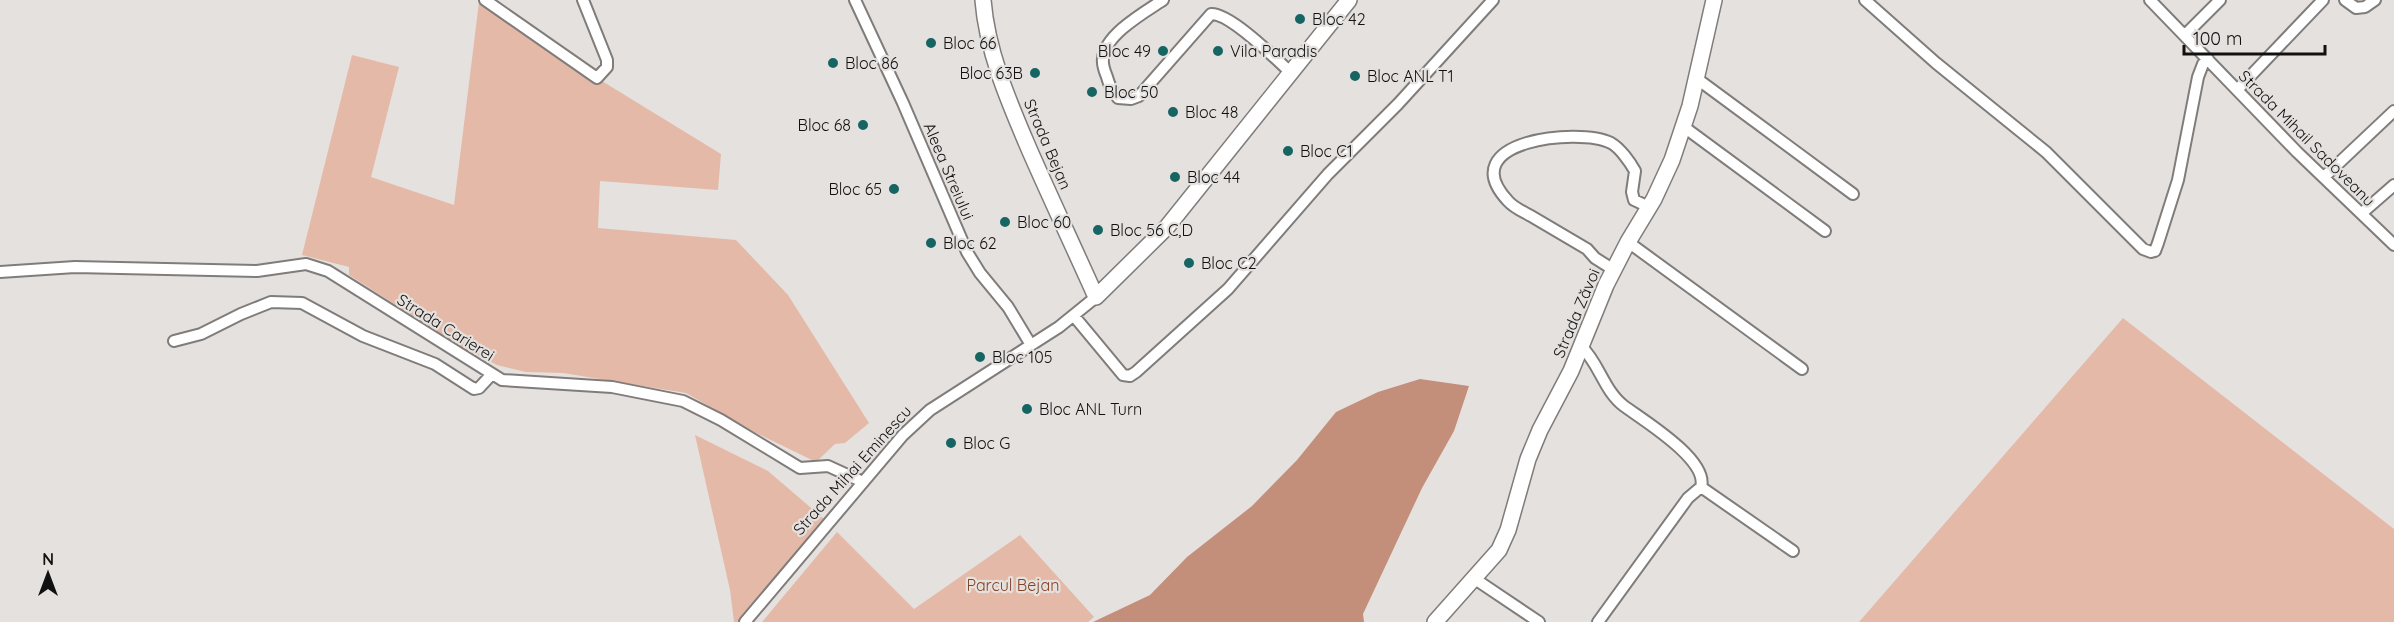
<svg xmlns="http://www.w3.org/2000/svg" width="2394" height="622" font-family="Quicksand,sans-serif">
  <rect width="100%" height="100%" fill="#e5e1df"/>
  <path fill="#e5b9a7" d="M 479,2 L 597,78 L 721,154 L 718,190 L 600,181 L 598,228 L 736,240 L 788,295 L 869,423 L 845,443 L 835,444 L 816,462 L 752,431 L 686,393 L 563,373 L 526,372 L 497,365 L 462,347 L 349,275 L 349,267 L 302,255 L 352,55 L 399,67 L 371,177 L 454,205 Z
    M 2123,318 L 2394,529 L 2394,622 L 1859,622 Z
    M 695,435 L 768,471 L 824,519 L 739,622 L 734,622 L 730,590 Z
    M 837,532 L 914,609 L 1020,535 L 1094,617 L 1088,622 L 762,622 Z"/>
  <path fill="#c38f7a" d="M 1420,379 L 1469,386 L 1454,431 L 1422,488 L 1363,614 L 1364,622 L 1093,622 L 1150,595 L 1187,557 L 1252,506 L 1297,460 L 1336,412 L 1378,392 Z"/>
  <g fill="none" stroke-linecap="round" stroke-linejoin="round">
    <defs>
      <path id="street" d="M 485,0 L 597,78 L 607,67 L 607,60 L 583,0
        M 855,0 L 903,103 L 967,252 L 980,273 L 1008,307 L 1031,345
        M 1163,0 C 1145,12 1104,35 1103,59 C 1102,65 1105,72 1107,77 C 1109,85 1112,91 1118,98 L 1131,99 L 1139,96 L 1211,14 C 1230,13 1275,58 1290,72
        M 1865,0 L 1936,63 L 2046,152 L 2143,249 L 2151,252 L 2155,251 L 2158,243 L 2178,180 L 2198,77 L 2203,64 L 2208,59
        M 2150,0 L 2297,152 L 2394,245
        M 2345,0 L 2356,8 L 2365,7 L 2375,0
        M 2185,35 L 2220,0
        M 1696,78 L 1853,194
        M 2237,90 L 2323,0
        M 1684,127 L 1825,231
        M 2324,177 L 2394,111
        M 2362,213 L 2394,185
        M 1628,242 L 1802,369
        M 1614,270 L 1595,258 L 1587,249 C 1568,238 1550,227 1531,216 C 1524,212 1514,208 1508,201 C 1451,140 1580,127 1611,143 C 1620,148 1630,162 1635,171 L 1632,192 L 1634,200 L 1649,207
        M 0,272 L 75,267 L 257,271 L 306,264 L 328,271 L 502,380 L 612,387 L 683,401 L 721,420 L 800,468 L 828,466 L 863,482
        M 1074,316 L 1123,375 L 1130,376 L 1136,372 L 1228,289 L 1328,174 L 1398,104 L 1493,0
        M 174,341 L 201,334 L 241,314 L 271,302 L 302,303 L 363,336 L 435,364 L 474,389 L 479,388 L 492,374
        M 1581,346 C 1599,363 1604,391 1624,406 C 1643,420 1709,460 1701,487 L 1793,551
        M 1475,579 L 1539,622
        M 745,622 L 903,435 L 930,410 L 1059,327 L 1096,297
        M 1598,622 L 1688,498 L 1701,487"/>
      <path id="secondary" d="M 983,0 C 987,52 1009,102 1029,149 C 1051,199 1074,248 1096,297 L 1167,227 L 1349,0
        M 1435,622 L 1499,550 L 1508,530 L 1528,459 L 1540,430 L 1571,371 L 1606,285 L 1628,242 L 1654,199 L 1672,160 L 1690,106 L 1714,0"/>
    </defs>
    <use href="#street" stroke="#807c7a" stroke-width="14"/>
    <use href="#secondary" stroke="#807c7a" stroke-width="18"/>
    <use href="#street" stroke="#fff" stroke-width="10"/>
    <use href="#secondary" stroke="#fff" stroke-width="15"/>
  </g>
  <g fill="#166563" stroke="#e5e1df" stroke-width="2">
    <circle cx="1300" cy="19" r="6"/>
    <circle cx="931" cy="43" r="6"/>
    <circle cx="1163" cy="51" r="6"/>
    <circle cx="1218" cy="51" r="6"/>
    <circle cx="833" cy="63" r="6"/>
    <circle cx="1035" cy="73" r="6"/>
    <circle cx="1355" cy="76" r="6"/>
    <circle cx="1092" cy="92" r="6"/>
    <circle cx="1173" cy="112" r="6"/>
    <circle cx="863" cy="125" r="6"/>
    <circle cx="1288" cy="151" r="6"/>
    <circle cx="1175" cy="177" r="6"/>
    <circle cx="894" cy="189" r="6"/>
    <circle cx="1005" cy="222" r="6"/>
    <circle cx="1098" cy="230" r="6"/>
    <circle cx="931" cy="243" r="6"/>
    <circle cx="1189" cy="263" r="6"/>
    <circle cx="980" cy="357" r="6"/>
    <circle cx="1027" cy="409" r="6"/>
    <circle cx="951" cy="443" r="6"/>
  </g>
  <g text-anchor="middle" stroke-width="4.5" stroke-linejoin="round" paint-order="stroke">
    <g font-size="16" fill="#121111" stroke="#e5e1df" text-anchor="start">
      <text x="1312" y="25">Bloc 42</text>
      <text x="943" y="49">Bloc 66</text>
      <text x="1151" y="57" text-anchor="end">Bloc 49</text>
      <text x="1230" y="57">Vila Paradis</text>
      <text x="845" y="69">Bloc 86</text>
      <text x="1023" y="79" text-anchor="end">Bloc 63B</text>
      <text x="1367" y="82">Bloc ANL T1</text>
      <text x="1104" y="98">Bloc 50</text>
      <text x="1185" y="118">Bloc 48</text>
      <text x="851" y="131" text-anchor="end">Bloc 68</text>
      <text x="1300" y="157">Bloc C1</text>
      <text x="1187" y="183">Bloc 44</text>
      <text x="882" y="195" text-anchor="end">Bloc 65</text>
      <text x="1017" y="228">Bloc 60</text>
      <text x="1110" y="236">Bloc 56 C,D</text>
      <text x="943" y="249">Bloc 62</text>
      <text x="1201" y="269">Bloc C2</text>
      <text x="992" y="363">Bloc 105</text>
      <text x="1039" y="415">Bloc ANL Turn</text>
      <text x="963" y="449">Bloc G</text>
    </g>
    <g font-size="16" fill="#121111" stroke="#e5e1df">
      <text transform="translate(2307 138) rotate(45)" y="6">Strada Mihail Sadoveanu</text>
      <text transform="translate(1048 144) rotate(67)" y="6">Strada Bejan</text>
      <text transform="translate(949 171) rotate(67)" y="6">Aleea Streiului</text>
      <text transform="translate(1576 313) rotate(-67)" y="6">Strada Zăvoi</text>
      <text transform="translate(446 327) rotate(32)" y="6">Strada Carierei</text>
      <text transform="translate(852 470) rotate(-48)" y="6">Strada Mihai Eminescu</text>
    </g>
    <g font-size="16" fill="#844225" stroke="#e5e1df">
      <text x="1013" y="591">Parcul Bejan</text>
    </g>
  </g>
  <g transform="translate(48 574)" stroke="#e5e1df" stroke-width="4.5" paint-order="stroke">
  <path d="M0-4.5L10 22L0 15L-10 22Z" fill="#121111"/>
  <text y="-9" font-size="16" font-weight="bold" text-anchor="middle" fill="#121111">N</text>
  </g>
  <path d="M2184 45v9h141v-9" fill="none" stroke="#121111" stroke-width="3"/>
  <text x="2193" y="45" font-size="18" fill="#121111" stroke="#e5e1df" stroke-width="4.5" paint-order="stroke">100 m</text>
</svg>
